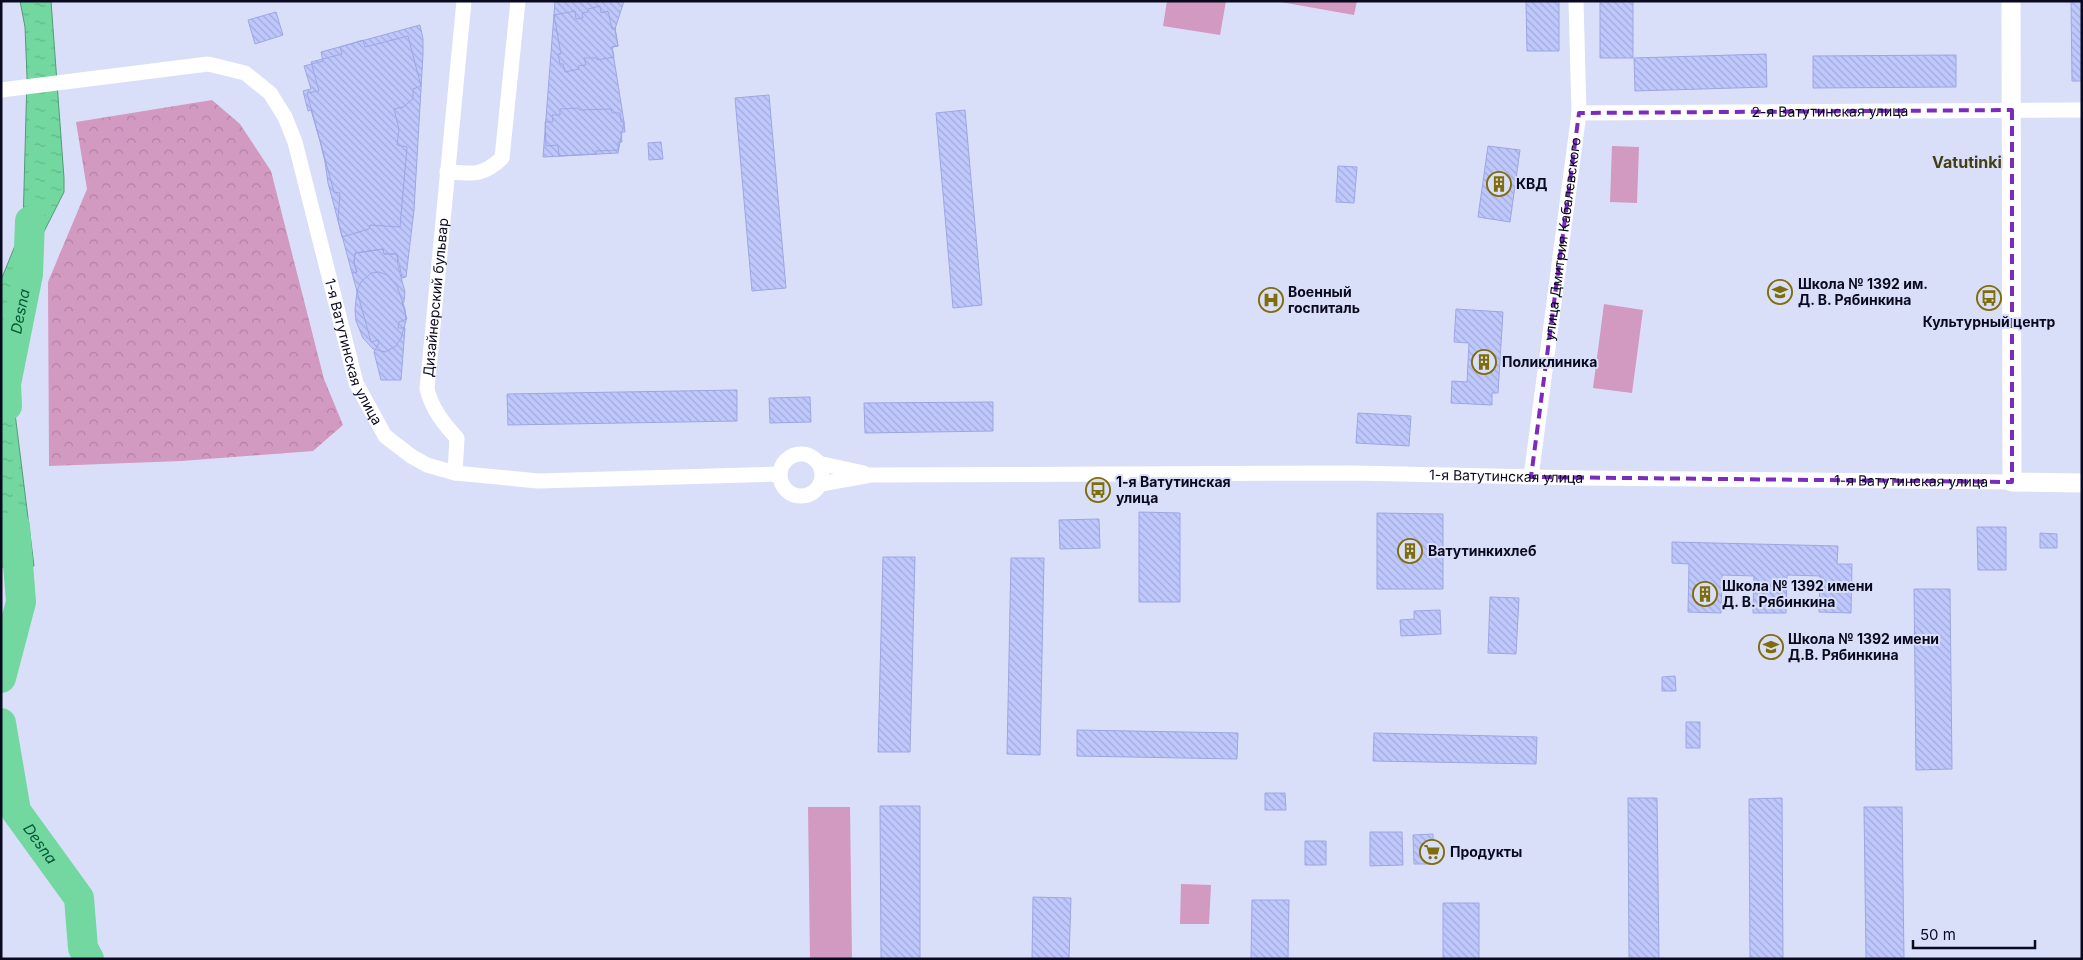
<svg xmlns="http://www.w3.org/2000/svg" width="2083" height="960" font-family="Inter,sans-serif">
  <defs>
    <pattern id="forest-crowns" width="20" height="18" patternUnits="userSpaceOnUse" patternTransform="scale(1.25)"><rect width="20" height="18" fill="#d299c1"/><path d="M2 6a3 3 0 1 1 6 0M12 15a3 3 0 1 1 6 0" fill="none" stroke="#b382a5"/></pattern>
    <pattern id="water-ripples" width="26" height="14" patternUnits="userSpaceOnUse" patternTransform="scale(1.25)"><rect width="26" height="14" fill="#72d8a0"/><path d="M2 4q2-2 4 0t4 0M15 11q2-2 4 0t4 0" fill="none" stroke="#61b889"/></pattern>
    <pattern id="building-back-hatch" width="6" height="6" patternUnits="userSpaceOnUse" patternTransform="scale(1.25)"><rect width="6" height="6" fill="#bfc8fd"/><path d="M-1 5l2 2M0 0l6 6M5-1l2 2" fill="none" stroke="#a3aad8"/></pattern>
  </defs>
  <rect width="100%" height="100%" fill="#dadff9"/>
  <path fill="url(#forest-crowns)" d="M 212,100 L 240,124 L 271,171 L 324,379 L 343,425 L 313,451 L 182,461 L 49,466 L 48,282 L 87,189 L 76,122 Z"/>
  <path fill="#d299c1" d="M 1167,1 L 1226,1 L 1220,35 L 1163,26 Z
    M 1275,1 L 1357,1 L 1354,15 Z
    M 1612,146 L 1639,147 L 1637,203 L 1610,202 Z
    M 1604,304 L 1643,310 L 1632,393 L 1593,388 Z
    M 808,807 L 850,807 L 852,959 L 810,959 Z
    M 1181,884 L 1211,885 L 1209,924 L 1180,924 Z"/>
  <path fill="url(#water-ripples)" stroke="#529a79" d="M 20,1 L 51,1 L 64,178 L 64,192 L 12,295 L 8,357 L 34,566 L 1,567 L 1,280 L 23,226 L 27,77 L 25,27 Z"/>
  <g fill="none" stroke-linecap="round" stroke-linejoin="round">
    <g stroke="#72d8a0" stroke-width="30">
      <path id="s1" d="M 7,406 L 6,384 L 28,274 L 30,221"/>
      <path d="M 1,678 L 21,602 L 15,526"/>
      <path id="s2" d="M 1,723 L 16,811 L 79,898 L 83,948 L 89,959"/>
    </g>
  </g>
  <path fill="url(#building-back-hatch)" stroke="#9da6e3" d="M 555,1 L 624,1 L 615,29 L 618,46 L 612,47 L 624,122 L 618,153 L 543,157 Z
    M 1526,1 L 1559,1 L 1559,51 L 1527,51 Z
    M 1600,1 L 1633,1 L 1633,58 L 1600,58 Z
    M 2071,1 L 2082,1 L 2082,81 L 2072,81 Z
    M 600,6 L 601,13 L 608,11 L 612,29 L 615,28 L 618,46 L 612,47 L 614,57 L 597,60 L 597,58 L 584,58 L 586,65 L 578,66 L 579,69 L 565,72 L 563,64 L 560,64 L 558,54 L 561,54 L 554,15 L 575,11 L 576,19 L 583,18 L 582,13 L 588,12 L 588,9 Z
    M 276,12 L 283,35 L 255,44 L 248,20 Z
    M 420,25 L 423,39 L 423,54 L 414,210 L 406,277 L 402,278 L 397,254 L 384,254 L 383,249 L 355,253 L 354,263 L 357,272 L 352,273 L 328,183 L 325,162 L 320,141 L 311,110 L 308,111 L 303,91 L 311,89 L 304,66 L 323,61 L 321,52 Z
    M 408,36 L 421,86 L 413,89 L 413,99 L 403,107 L 394,109 L 399,129 L 397,145 L 407,147 L 400,227 L 370,225 L 369,229 L 342,237 L 338,220 L 340,193 L 334,192 L 307,93 L 319,91 L 311,62 L 342,54 L 340,47 L 363,40 L 365,47 Z
    M 1766,54 L 1767,87 L 1635,91 L 1634,58 Z
    M 1956,55 L 1956,87 L 1813,88 L 1813,56 Z
    M 769,95 L 786,288 L 752,291 L 735,98 Z
    M 578,108 L 579,110 L 611,109 L 612,113 L 620,113 L 621,122 L 624,122 L 625,132 L 621,132 L 622,142 L 618,142 L 618,150 L 596,151 L 596,154 L 559,156 L 558,145 L 546,146 L 545,122 L 553,122 L 552,115 L 560,115 L 560,109 Z
    M 965,110 L 982,305 L 953,308 L 936,113 Z
    M 661,142 L 663,159 L 649,160 L 648,143 Z
    M 1488,146 L 1520,150 L 1510,222 L 1478,217 Z
    M 1338,166 L 1357,167 L 1354,203 L 1336,202 Z
    M 383,249 L 384,254 L 397,254 L 398,266 L 405,292 L 404,302 L 402,302 L 407,319 L 399,322 L 398,328 L 405,328 L 401,380 L 381,380 L 374,352 L 379,343 L 378,340 L 371,342 L 352,273 L 357,272 L 354,263 L 355,253 Z
    M 379,272 L 387,275 L 397,286 L 405,309 L 406,321 L 401,338 L 396,346 L 385,352 L 373,349 L 363,338 L 356,321 L 355,309 L 357,291 L 361,282 L 371,273 Z
    M 1456,309 L 1503,312 L 1498,393 L 1492,393 L 1492,405 L 1451,403 L 1452,381 L 1467,382 L 1469,343 L 1454,342 Z
    M 737,390 L 737,421 L 508,425 L 507,394 Z
    M 810,397 L 811,422 L 770,423 L 769,398 Z
    M 993,402 L 993,431 L 865,433 L 864,403 Z
    M 1358,413 L 1411,416 L 1409,446 L 1356,443 Z
    M 1139,512 L 1180,513 L 1180,602 L 1139,602 Z
    M 1377,513 L 1443,514 L 1443,589 L 1377,589 Z
    M 1099,519 L 1100,548 L 1060,549 L 1059,520 Z
    M 1977,527 L 2006,527 L 2006,570 L 1978,570 Z
    M 2040,533 L 2057,534 L 2057,548 L 2040,548 Z
    M 1672,542 L 1838,546 L 1837,564 L 1852,564 L 1851,613 L 1819,612 L 1820,576 L 1787,575 L 1786,613 L 1753,613 L 1754,576 L 1722,575 L 1721,613 L 1688,612 L 1689,564 L 1672,563 Z
    M 883,557 L 915,557 L 910,752 L 878,752 Z
    M 1011,558 L 1044,558 L 1040,755 L 1007,754 Z
    M 1914,589 L 1950,589 L 1952,769 L 1916,770 Z
    M 1490,597 L 1519,598 L 1516,654 L 1488,653 Z
    M 1440,610 L 1441,634 L 1401,636 L 1400,620 L 1414,619 L 1414,611 Z
    M 1675,676 L 1676,691 L 1662,691 L 1662,677 Z
    M 1686,722 L 1700,722 L 1700,748 L 1686,748 Z
    M 1077,730 L 1238,733 L 1237,759 L 1077,756 Z
    M 1374,733 L 1537,737 L 1536,764 L 1373,761 Z
    M 1265,793 L 1285,793 L 1286,810 L 1265,810 Z
    M 1628,798 L 1657,798 L 1659,959 L 1629,959 Z
    M 1782,798 L 1783,959 L 1750,959 L 1749,799 Z
    M 880,806 L 920,806 L 920,959 L 881,959 Z
    M 1864,807 L 1902,807 L 1904,959 L 1866,959 Z
    M 1370,832 L 1402,832 L 1403,865 L 1370,866 Z
    M 1433,834 L 1434,864 L 1414,864 L 1413,835 Z
    M 1305,841 L 1326,841 L 1326,865 L 1305,865 Z
    M 1033,897 L 1071,898 L 1069,959 L 1032,959 Z
    M 1252,900 L 1289,900 L 1288,959 L 1251,959 Z
    M 1443,903 L 1479,903 L 1479,959 L 1443,959 Z"/>
  <g fill="none" stroke-linecap="round" stroke-linejoin="round">
    <g stroke="#fff" stroke-width="15">
      <path id="s3" d="M 1,90 L 208,64 L 245,73 L 270,93 L 285,117 L 295,142 L 356,383 L 385,436 L 411,456 L 427,465 L 455,473 L 538,481 L 780,474"/>
      <path id="s4" d="M 1579,113 L 2082,110"/>
      <path d="M 447,172 C 473,174 483,176 502,158 L 518,1"/>
      <circle cx="801" cy="475" r="21"/>
      <path d="M 818,463 L 864,473"/>
      <path id="s5" d="M 455,473 L 457,438 C 443,423 432,409 427,389 L 464,1"/>
      <path id="s6" d="M 1531,477 L 1579,113 L 1576,1"/>
      <path id="s7" d="M 821,484 L 871,475 L 1354,473 L 1582,478 L 2012,482"/>
    </g>
    <path stroke="#fff" stroke-width="19" d="M 2011,1 L 2012,482 L 2082,483"/>
  </g>
  <path fill="none" stroke="#7b2cbf" stroke-width="4" stroke-dasharray="10 6" stroke-linejoin="round" d="M 2012,110 L 2012,482 L 1531,477 L 1579,113 Z"/>
  <defs>
    <symbol id="building-ring" viewBox="-11 -11 22 22"><circle r="9.5" fill="#dadff9" stroke="#7f6d09" stroke-width="1.5"/><path d="M-4-6H4V6H1V3H-1V6H-4ZM-2.5-4.3h1.7v1.8h-1.7ZM.8-4.3h1.7v1.8H.8ZM-2.5-1h1.7V.8h-1.7ZM.8-1h1.7V.8H.8Z" fill="#7f6d09"/></symbol>
    <symbol id="school-ring" viewBox="-11 -11 22 22"><circle r="9.5" fill="#dadff9" stroke="#7f6d09" stroke-width="1.5"/><path d="M0-5L7-2L0 1L-7-2ZM-4 1L0 2.5L4 1V4Q0 6-4 4Z" fill="#7f6d09"/></symbol>
    <symbol id="bus-ring" viewBox="-11 -11 22 22"><circle r="9.5" fill="#dadff9" stroke="#7f6d09" stroke-width="1.5"/><path d="M-5-6H5V4H4V6H2V4H-2V6H-4V4H-5ZM-3.5-4V0h7V-4ZM-3.5 1.2v1.5H-2V1.2ZM2 1.2v1.5H3.5V1.2Z" fill="#7f6d09"/></symbol>
    <symbol id="hospital-ring" viewBox="-11 -11 22 22"><circle r="9.5" fill="#dadff9" stroke="#7f6d09" stroke-width="1.5"/><path d="M-5-5h3v3.5h4V-5h3V5h-3V1.5h-4V5h-3Z" fill="#7f6d09"/></symbol>
    <symbol id="supermarket-ring" viewBox="-11 -11 22 22"><circle r="9.5" fill="#dadff9" stroke="#7f6d09" stroke-width="1.5"/><path d="M-6-5.5h2.5l.6 2H6L4.5 2H-2.5L-4.4-4H-6ZM-1.5 3.2a1.3 1.3 0 1 0 .1 0ZM3 3.2a1.3 1.3 0 1 0 .1 0Z" fill="#7f6d09"/></symbol>
  </defs>
  <g fill-rule="evenodd">
    <use href="#building-ring" x="1485" y="170" width="28" height="28"/>
    <use href="#school-ring" x="1766" y="278" width="28" height="28"/>
    <use href="#bus-ring" x="1975" y="284" width="28" height="28"/>
    <use href="#hospital-ring" x="1257" y="286" width="28" height="28"/>
    <use href="#building-ring" x="1470" y="348" width="28" height="28"/>
    <use href="#bus-ring" x="1084" y="476" width="28" height="28"/>
    <use href="#building-ring" x="1396" y="537" width="28" height="28"/>
    <use href="#building-ring" x="1691" y="580" width="28" height="28"/>
    <use href="#school-ring" x="1757" y="633" width="28" height="28"/>
    <use href="#supermarket-ring" x="1418" y="838" width="28" height="28"/>
  </g>
  <g text-anchor="middle" stroke-width="4" stroke-linejoin="round" paint-order="stroke">
    <g font-size="14" fill="#090a1f" stroke="#dadff9">
      <text dy="5" stroke="none"><textPath href="#s4" startOffset="251">2-я Ватутинская улица</textPath></text>
      <text dy="5" stroke="none"><textPath href="#s6" startOffset="240">улица Дмитрия Кабалевского</textPath></text>
      <text dy="5" stroke="none"><textPath href="#s5" startOffset="185">Дизайнерский бульвар</textPath></text>
      <text dy="5" stroke="none"><textPath href="#s3" startOffset="552">1-я Ватутинская улица</textPath></text>
      <text dy="5" stroke="none"><textPath href="#s7" startOffset="686">1-я Ватутинская улица</textPath></text>
      <text dy="5" stroke="none"><textPath href="#s7" startOffset="1091">1-я Ватутинская улица</textPath></text>
    </g>
    <g font-size="14" font-weight="bold" fill="#090a1f" stroke="#dadff9" text-anchor="start">
      <text x="1516" y="189">КВД</text>
      <text x="1798" y="289">Школа № 1392 им.<tspan x="1798" dy="16">Д. В. Рябинкина</tspan></text>
      <text x="1288" y="297">Военный<tspan x="1288" dy="16">госпиталь</tspan></text>
      <text x="1989" y="327" text-anchor="middle">Культурный центр</text>
      <text x="1502" y="367">Поликлиника</text>
      <text x="1116" y="487">1-я Ватутинская<tspan x="1116" dy="16">улица</tspan></text>
      <text x="1428" y="556">Ватутинкихлеб</text>
      <text x="1722" y="591">Школа № 1392 имени<tspan x="1722" dy="16">Д. В. Рябинкина</tspan></text>
      <text x="1788" y="644">Школа № 1392 имени<tspan x="1788" dy="16">Д.В. Рябинкина</tspan></text>
      <text x="1450" y="857">Продукты</text>
    </g>
    <g font-size="15" font-style="italic" fill="#045735" stroke="#dadff9">
      <text dy="5" stroke="none"><textPath href="#s1" startOffset="96">Desna</textPath></text>
      <text dy="5" stroke="none"><textPath href="#s2" startOffset="130">Desna</textPath></text>
    </g>
    <g font-size="16" font-weight="bold" fill="#453d13" stroke="#dadff9">
      <text x="1967" y="168">Vatutinki</text>
    </g>
  </g>
  <rect width="2083" height="960" fill="none" stroke="#090a1f" stroke-width="5"/>
  <path d="M1913 940v8h122v-8" fill="none" stroke="#090a1f" stroke-width="2.5"/>
  <text x="1920" y="940" font-size="15" fill="#090a1f" stroke="#dadff9" stroke-width="4" paint-order="stroke">50 m</text>
</svg>
